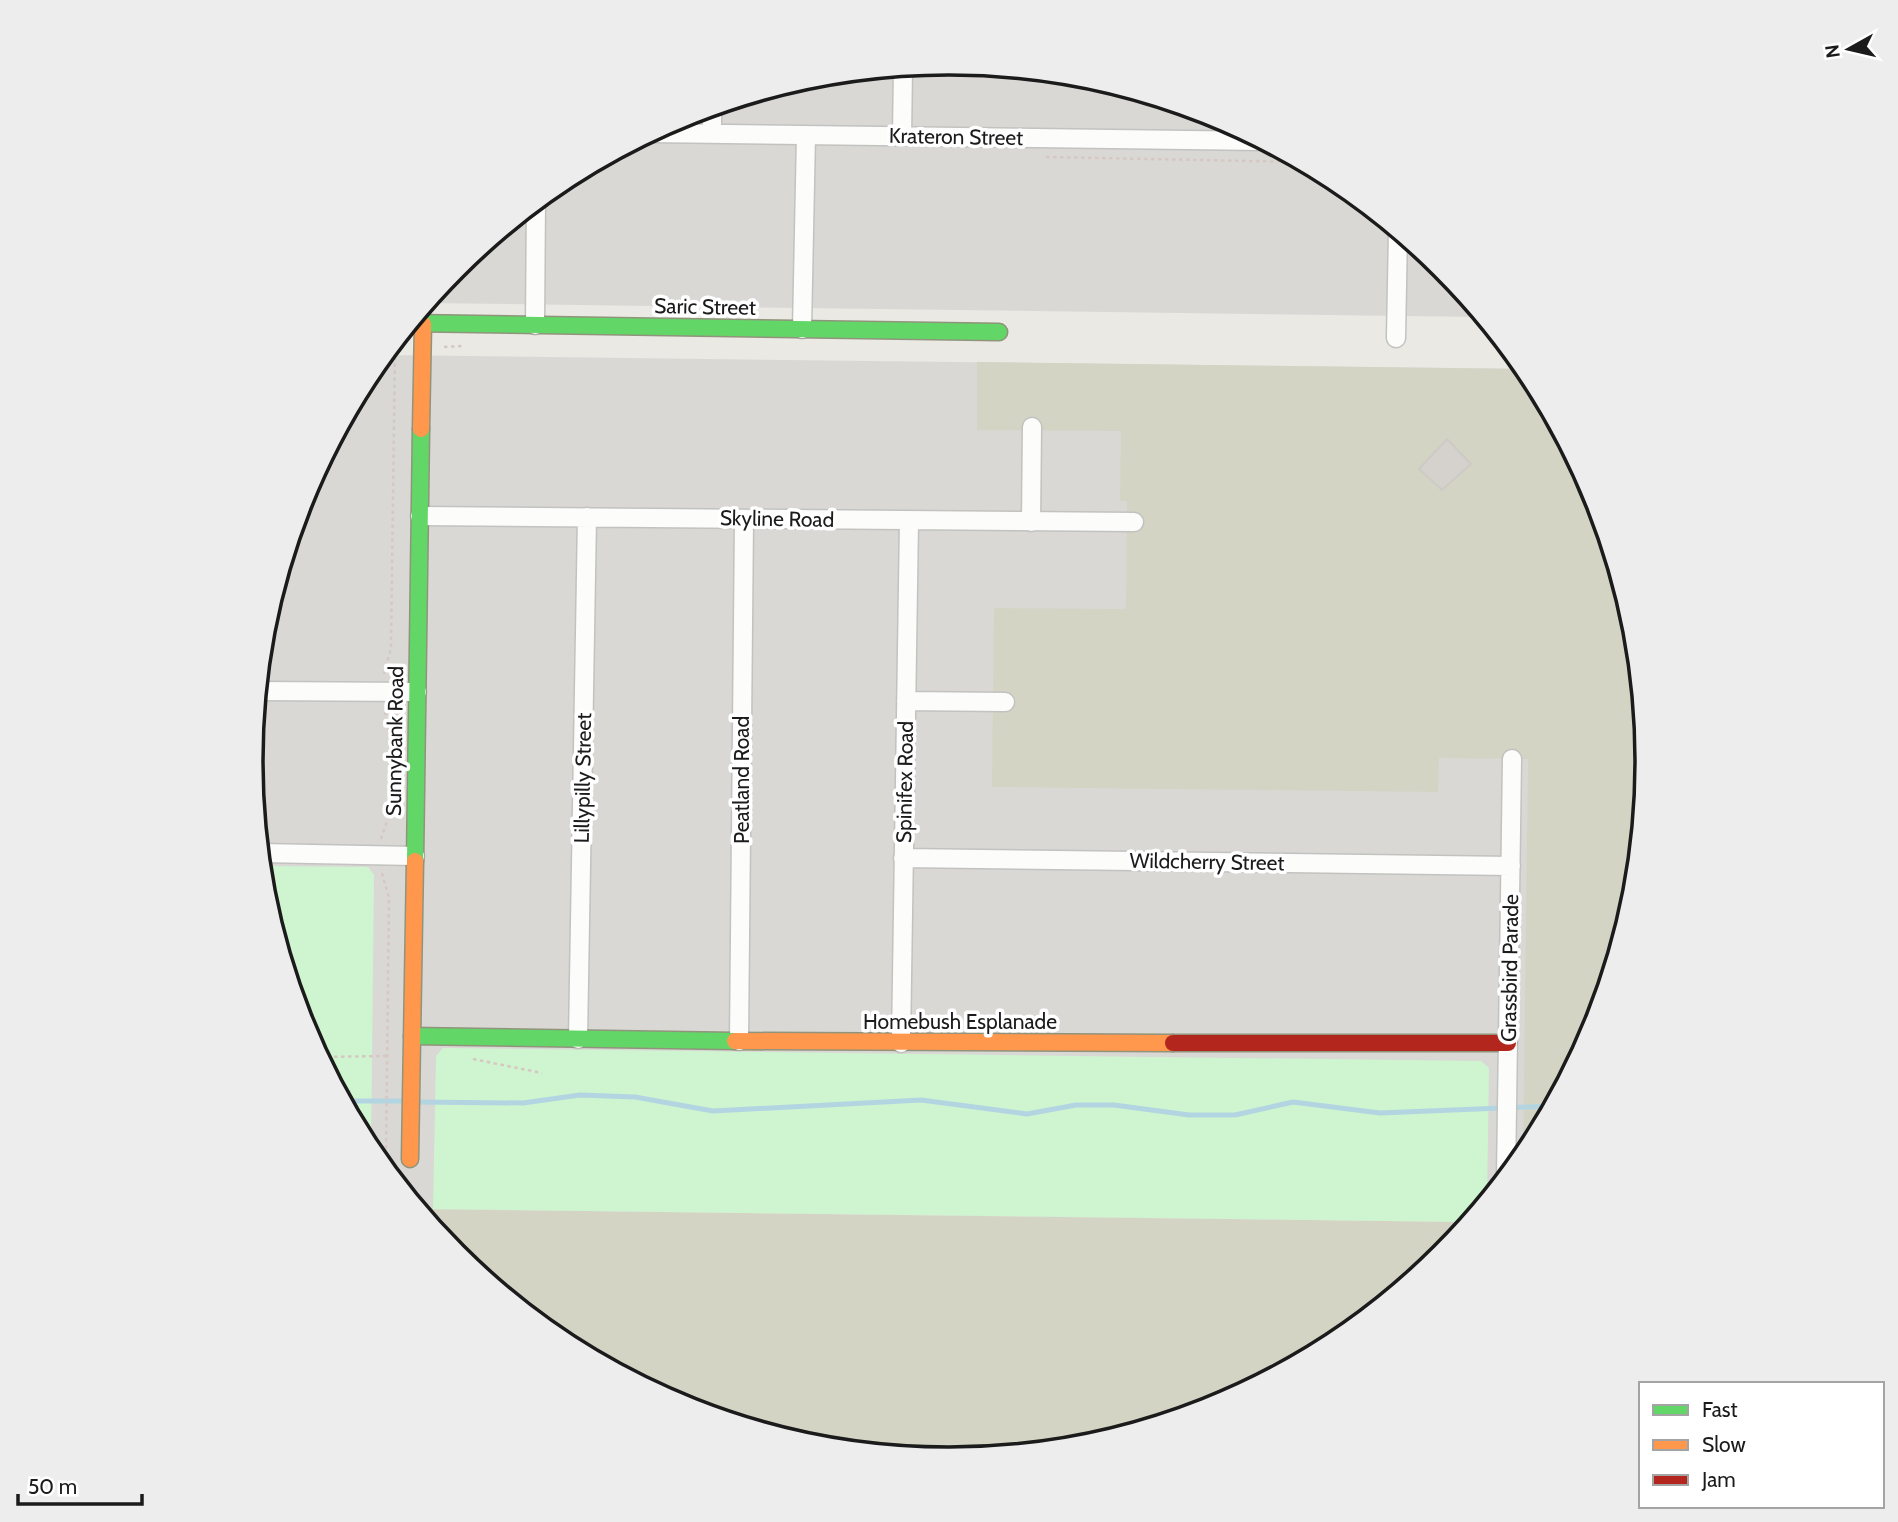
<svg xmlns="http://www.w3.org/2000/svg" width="1898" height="1522" font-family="Cabin,sans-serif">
  <rect width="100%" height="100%" fill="#eae9e4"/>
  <path fill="#d9d8d5" d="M 949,63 L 1086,76 L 1216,116 L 1337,181 L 1443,268 L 1483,317 L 426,303 L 456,267 L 562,180 L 682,116 L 813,76 Z
    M 383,355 L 1526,369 L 1594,494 L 1634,625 L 1647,761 L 1634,898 L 1594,1028 L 1529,1149 L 1469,1222 L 418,1209 L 368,1148 L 304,1028 L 264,897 L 251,761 L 264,624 L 304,494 L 369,373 Z"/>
  <path fill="#d4d4c5" d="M 977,362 L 1526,369 L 1530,374 L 1594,494 L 1634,625 L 1647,761 L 1634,898 L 1594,1028 L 1523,1156 L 1528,759 L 1439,758 L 1438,792 L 992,787 L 994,608 L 1126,609 L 1127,501 L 1120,501 L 1121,431 L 977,430 Z
    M 418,1209 L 1469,1222 L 1442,1255 L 1336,1342 L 1216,1406 L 1085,1446 L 949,1459 L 812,1446 L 682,1406 L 561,1341 L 455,1254 Z"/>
  <path fill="#cef5d0" d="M 261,866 L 368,867 L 374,875 L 371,1152 L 304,1028 L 264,897 Z
    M 443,1048 L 1481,1061 L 1489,1068 L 1487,1200 L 1469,1222 L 433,1209 L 436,1056 Z"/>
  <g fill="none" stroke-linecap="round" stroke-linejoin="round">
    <path stroke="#b3d5e1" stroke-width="5" d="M 343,1101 L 403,1101
      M 416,1102 L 523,1103 L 580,1095 L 635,1097 L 713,1111 L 921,1100 L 1027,1114 L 1076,1105 L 1114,1105 L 1189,1115 L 1235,1115 L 1293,1102 L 1380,1113 L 1552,1106"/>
  </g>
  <path fill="#d5d2ce" stroke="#cecac5" stroke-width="2" d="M 1447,439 L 1471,464 L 1442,490 L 1419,469 Z"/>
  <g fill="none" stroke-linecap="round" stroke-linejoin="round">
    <defs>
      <path id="street" d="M 650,133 L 1263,141
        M 712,134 L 712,107
        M 902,136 L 903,68
        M 535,325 L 536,201
        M 802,329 L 806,135
        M 1396,338 L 1398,231
        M 420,516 L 1134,522
        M 1031,522 L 1032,427
        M 258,691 L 417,692
        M 906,701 L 1005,702
        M 260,853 L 415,856
        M 903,858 L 1511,866
        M 578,1039 L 587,517
        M 739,1041 L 744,519
        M 901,1043 L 909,521
        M 1506,1177 L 1512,759"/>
      <path id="fast" d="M 410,323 L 999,332
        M 415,861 L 421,429
        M 412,1036 L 735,1041"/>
      <path id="slow" d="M 421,429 L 423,324
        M 735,1041 L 1173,1043
        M 410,1159 L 415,861"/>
      <path id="jam" d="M 1173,1043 L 1508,1043"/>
    </defs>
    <use href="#street" stroke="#c2c2c0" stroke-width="21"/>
    <use href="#fast" stroke="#91947c" stroke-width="19"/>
    <use href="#slow" stroke="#91947c" stroke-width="19"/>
    <use href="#jam" stroke="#91947c" stroke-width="19"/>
    <path stroke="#d6c7c3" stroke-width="2.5" stroke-dasharray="3.5 3.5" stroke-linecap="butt" d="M 1046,157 L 1301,162
      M 1381,225 L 1381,217
      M 392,345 L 402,346
      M 444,347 L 462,346
      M 1514,370 L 1527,371
      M 384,674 L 391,648 L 395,345
      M 381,839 L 391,809 L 391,737 L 384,708
      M 382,873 L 389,898 L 386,1152
      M 320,1057 L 386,1056
      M 473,1059 L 542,1073"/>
    <use href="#street" stroke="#fcfcfb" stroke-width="18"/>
    <use href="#fast" stroke="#63d668" stroke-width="16"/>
    <use href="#slow" stroke="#ff974d" stroke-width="16"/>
    <use href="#jam" stroke="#b3261e" stroke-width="16"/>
  </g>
  <g text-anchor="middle" stroke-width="7" stroke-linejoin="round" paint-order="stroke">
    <g font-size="21" fill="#1b1b1b" stroke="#fff">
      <text transform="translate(956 137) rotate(1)" y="7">Krateron Street</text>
      <text transform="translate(705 307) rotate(1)" y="7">Saric Street</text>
      <text transform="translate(777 519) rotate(1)" y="7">Skyline Road</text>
      <text transform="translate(395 741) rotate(-89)" y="7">Sunnybank Road</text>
      <text transform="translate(583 778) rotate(-89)" y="7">Lillypilly Street</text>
      <text transform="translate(742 780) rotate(-90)" y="7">Peatland Road</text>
      <text transform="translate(905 782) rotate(-89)" y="7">Spinifex Road</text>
      <text transform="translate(1207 862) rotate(1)" y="7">Wildcherry Street</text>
      <text transform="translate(1510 968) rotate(-89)" y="7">Grassbird Parade</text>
      <text x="960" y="1029">Homebush Esplanade</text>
    </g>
  </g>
  <path d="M0 0H1898V1522H0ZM263 761a686 686 0 1 1 1372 0a686 686 0 1 1-1372 0Z" fill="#ededed" fill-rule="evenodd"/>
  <path fill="none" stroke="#1b1b1b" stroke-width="3.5" d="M263 761a686 686 0 1 1 1372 0a686 686 0 1 1-1372 0Z"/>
  <rect x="1639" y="1382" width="245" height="126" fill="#ffffff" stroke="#a4a4a4" stroke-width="2"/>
  <rect x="1653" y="1405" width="35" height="10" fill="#63d668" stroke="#a4a4a4" stroke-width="2"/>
  <text x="1702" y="1417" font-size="21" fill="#1b1b1b">Fast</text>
  <rect x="1653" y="1440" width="35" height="10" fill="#ff974d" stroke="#a4a4a4" stroke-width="2"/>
  <text x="1702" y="1452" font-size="21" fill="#1b1b1b">Slow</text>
  <rect x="1653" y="1475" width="35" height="10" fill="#b3261e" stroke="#a4a4a4" stroke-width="2"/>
  <text x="1702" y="1487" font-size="21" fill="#1b1b1b">Jam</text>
  <g transform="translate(1849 49) rotate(262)" stroke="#ffffff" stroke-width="5" paint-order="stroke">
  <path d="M0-5L12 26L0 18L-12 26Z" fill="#1b1b1b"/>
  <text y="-10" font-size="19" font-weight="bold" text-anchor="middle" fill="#1b1b1b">N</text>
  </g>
  <path d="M18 1494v10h124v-10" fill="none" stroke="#1b1b1b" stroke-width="3.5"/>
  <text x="28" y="1494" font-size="21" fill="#1b1b1b" stroke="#ffffff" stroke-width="5" paint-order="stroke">50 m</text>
</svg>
